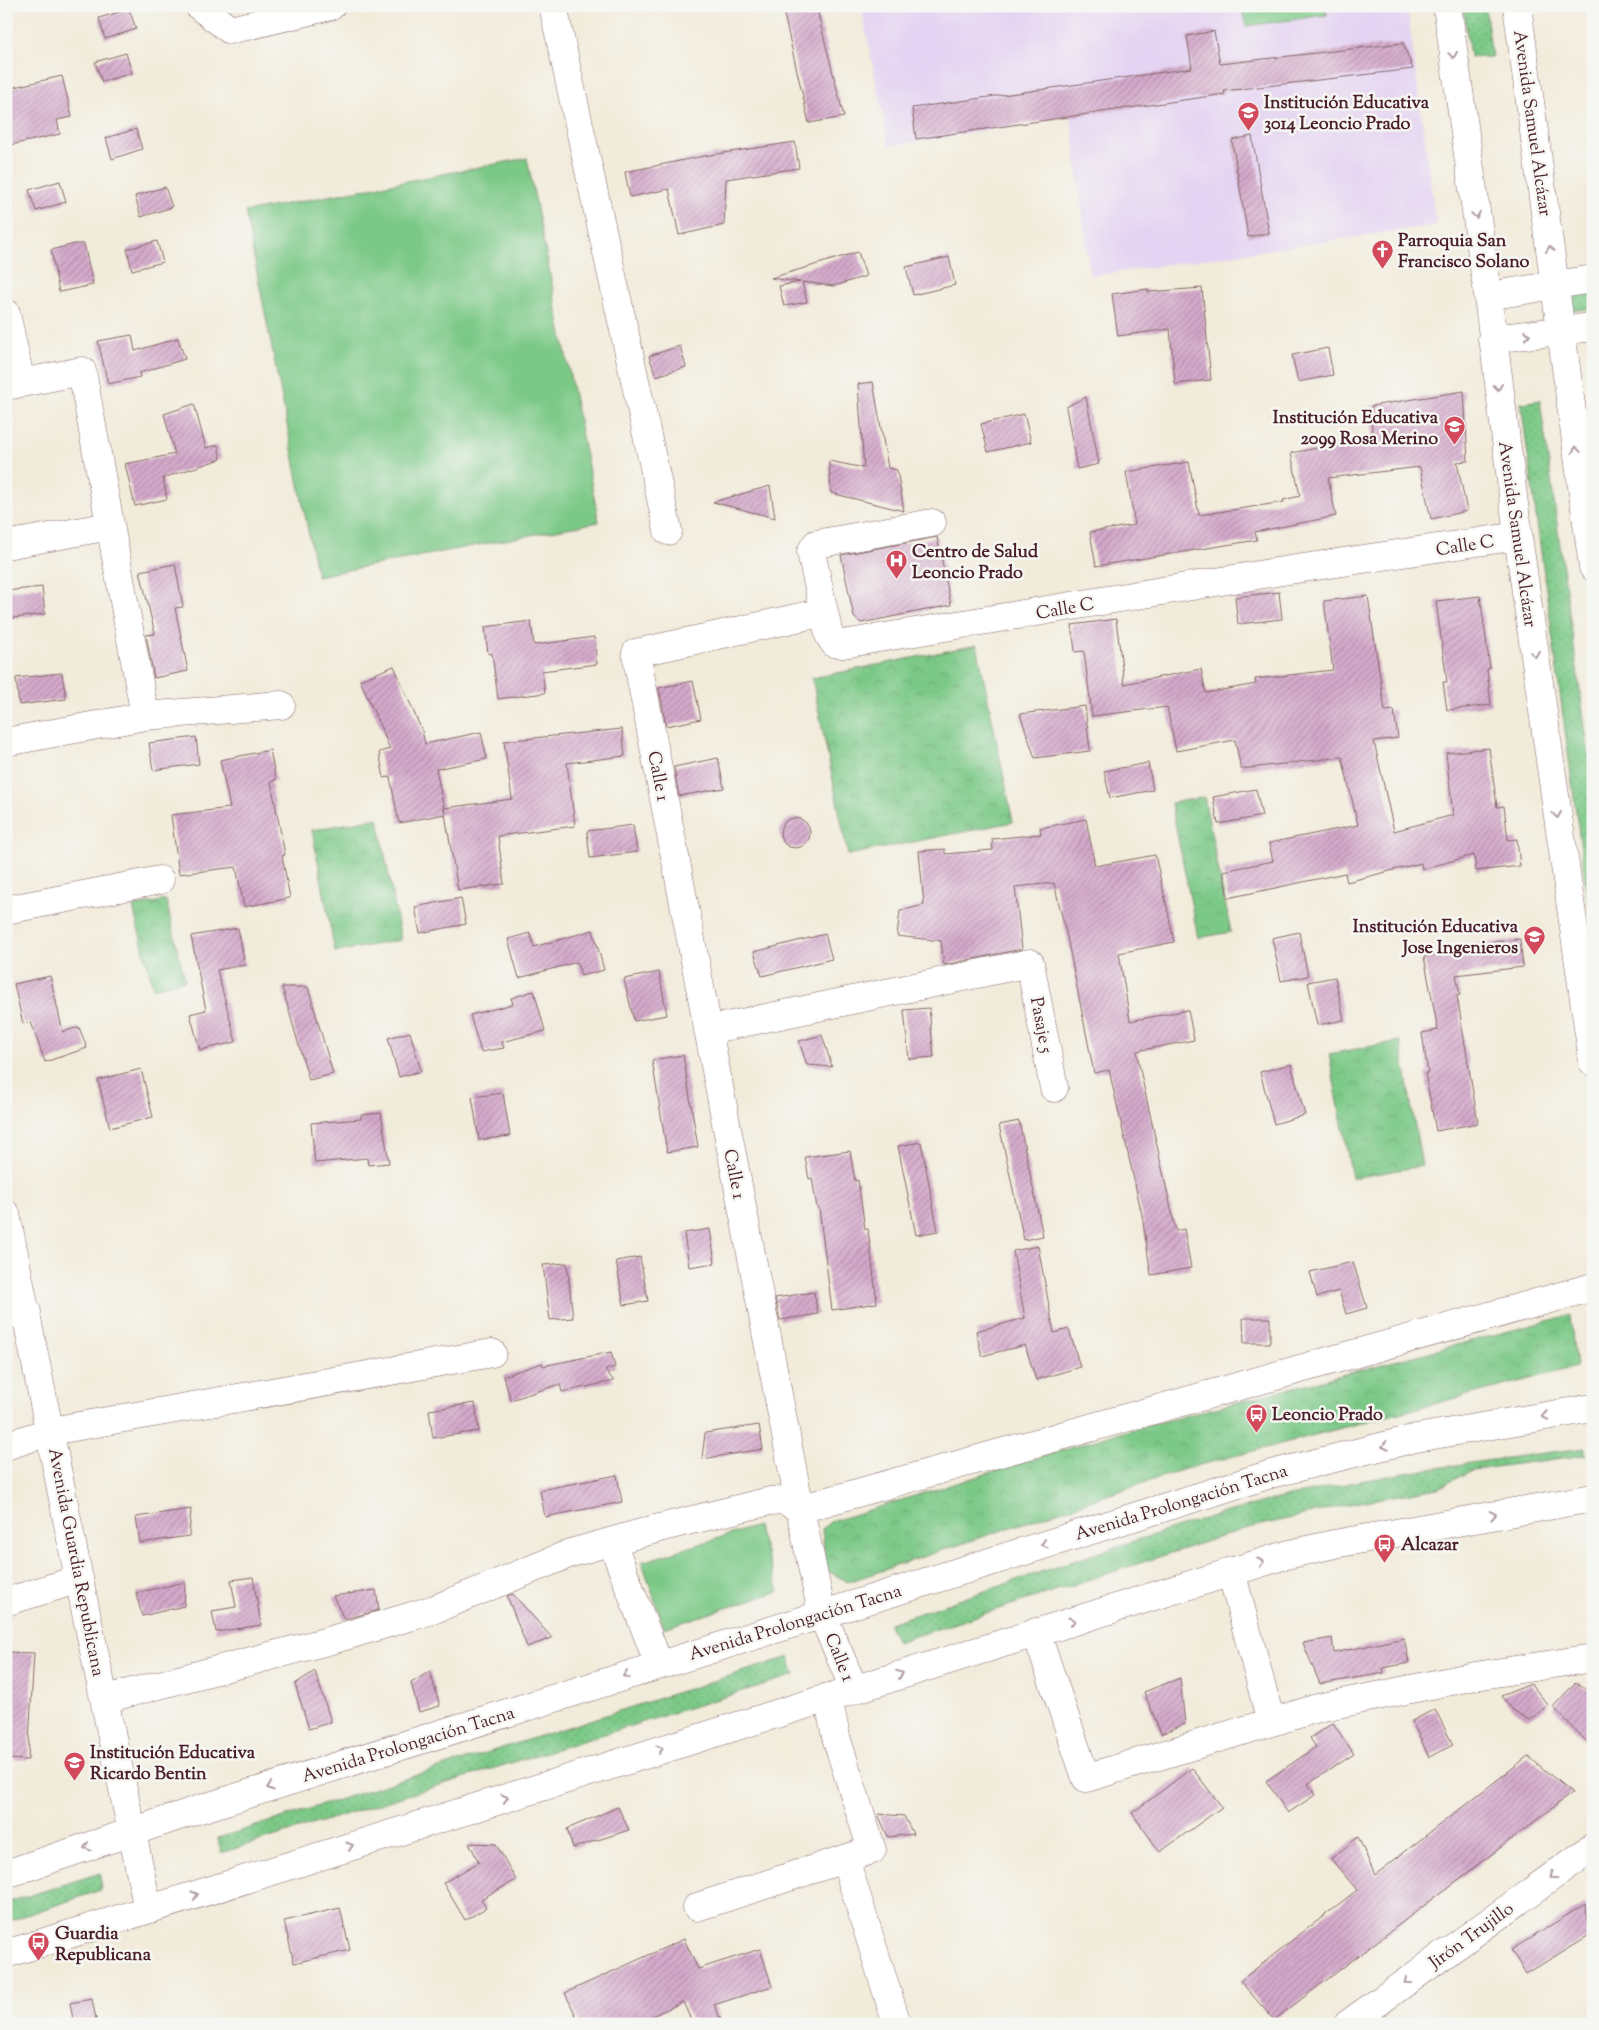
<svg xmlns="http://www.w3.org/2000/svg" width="1599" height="2030" font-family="'Sorts Mill Goudy',serif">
  <defs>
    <pattern id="grass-dots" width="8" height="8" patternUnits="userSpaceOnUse" patternTransform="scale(1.25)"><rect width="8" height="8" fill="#7cc987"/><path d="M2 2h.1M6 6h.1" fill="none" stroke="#6dac75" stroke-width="1.8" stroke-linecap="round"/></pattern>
    <pattern id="park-crowns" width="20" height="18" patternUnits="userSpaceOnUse" patternTransform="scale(1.25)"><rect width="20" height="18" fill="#7cc987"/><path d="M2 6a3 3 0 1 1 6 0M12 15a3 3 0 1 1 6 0" fill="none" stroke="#6dac75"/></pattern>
    <pattern id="building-hatch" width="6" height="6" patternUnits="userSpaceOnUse" patternTransform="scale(1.25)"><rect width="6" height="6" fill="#d5aacc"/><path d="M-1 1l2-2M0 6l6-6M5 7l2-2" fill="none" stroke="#af8aa6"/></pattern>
  </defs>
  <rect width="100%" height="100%" fill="#f6f6f2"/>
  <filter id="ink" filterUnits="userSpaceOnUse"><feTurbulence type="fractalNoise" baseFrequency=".02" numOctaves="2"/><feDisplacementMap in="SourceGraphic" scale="10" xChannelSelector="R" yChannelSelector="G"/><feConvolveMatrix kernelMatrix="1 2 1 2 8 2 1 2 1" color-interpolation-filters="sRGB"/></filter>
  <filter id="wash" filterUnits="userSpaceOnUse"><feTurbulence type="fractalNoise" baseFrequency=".0096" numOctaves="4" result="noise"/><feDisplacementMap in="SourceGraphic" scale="20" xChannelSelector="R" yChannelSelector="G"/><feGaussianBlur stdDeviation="1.12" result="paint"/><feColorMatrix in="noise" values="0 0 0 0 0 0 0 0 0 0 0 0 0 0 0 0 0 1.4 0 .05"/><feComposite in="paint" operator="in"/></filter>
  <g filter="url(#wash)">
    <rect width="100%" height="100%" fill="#f1ebda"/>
    <path fill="#e4d3f2" d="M 861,6 L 1407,6 L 1436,225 L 1090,276 L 1071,116 L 889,146 Z"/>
    <path fill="url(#grass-dots)" stroke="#637459" d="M 1463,6 L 1485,6 L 1492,57 L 1470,57 Z
      M 1593,287 L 1593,308 L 1571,311 L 1568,291 Z
      M 1540,400 L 1593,785 L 1593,939 L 1521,403 Z
      M 1585,1448 L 1585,1455 L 1472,1470 L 1438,1488 L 1354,1503 L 1245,1529 L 897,1642 L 889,1625 L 890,1623 C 1002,1586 1112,1546 1224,1513 C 1342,1479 1464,1463 1585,1448 Z
      M 789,1657 L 795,1675 L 221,1853 L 218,1838 Z
      M 100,1873 L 101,1890 L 6,1922 L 6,1903 Z"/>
    <path fill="url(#park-crowns)" stroke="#637459" d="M 977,645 L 1013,822 L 848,855 L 812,678 Z
      M 1204,797 L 1231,932 L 1198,938 L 1171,803 Z
      M 378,818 L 401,940 L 335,952 L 312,830 Z
      M 166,900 L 185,980 L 153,988 L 133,907 Z
      M 1400,1041 L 1422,1166 L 1352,1178 L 1329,1054 Z
      M 1570,1315 L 1576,1367 L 1188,1468 L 848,1582 L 826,1570 L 822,1529 L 830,1522 L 1112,1435 Z"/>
    <path fill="#7cc987" stroke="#637459" d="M 1241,6 L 1325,6 L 1327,15 L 1246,26 Z
      M 527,158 L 599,522 L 317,576 L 245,212 Z
      M 757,1526 L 779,1591 L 664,1628 L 642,1562 Z"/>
    <g id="blocks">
      <path fill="url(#building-hatch)" d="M 782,6 L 816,6 L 844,117 L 809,123 Z
        M 129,9 L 136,29 L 105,39 L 99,18 Z
        M 1214,31 L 1220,64 L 1403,43 L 1413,69 L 1224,91 L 1225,94 L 916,139 L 912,108 L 1192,68 L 1187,36 Z
        M 126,53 L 132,73 L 102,82 L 95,62 Z
        M 62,76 L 72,117 L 57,120 L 60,134 L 6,146 L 6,89 Z
        M 136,129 L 142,149 L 112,159 L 106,138 Z
        M 1252,136 L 1269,233 L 1248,237 L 1232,140 Z
        M 795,142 L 799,168 L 726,179 L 724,225 L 679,235 L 669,189 L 630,197 L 625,172 L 704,156 Z
        M 60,181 L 66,202 L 36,211 L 29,190 Z
        M 165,187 L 172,207 L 141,217 L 135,196 Z
        M 157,241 L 163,262 L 132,270 L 127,249 Z
        M 75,244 L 84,244 L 93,285 L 59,292 L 51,250 Z
        M 858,252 L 866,276 L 834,286 L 802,282 L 807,302 L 784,306 L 779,286 L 800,282 L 771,278 Z
        M 949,257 L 955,285 L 913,295 L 906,267 Z
        M 1202,288 L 1211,380 L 1175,384 L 1170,329 L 1118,336 L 1112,294 L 1148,289 L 1148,292 Z
        M 132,335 L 135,351 L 178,338 L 185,359 L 139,373 L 140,377 L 108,384 L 98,341 Z
        M 680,346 L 686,367 L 656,376 L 649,356 Z
        M 1328,348 L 1333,375 L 1298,382 L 1292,355 Z
        M 873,382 L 888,468 L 897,470 L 904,511 L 831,493 L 829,461 L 864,468 L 858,384 Z
        M 1464,391 L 1468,461 L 1457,462 L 1467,511 L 1431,519 L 1420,467 L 1328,478 L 1336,516 L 1255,532 L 1257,540 L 1096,566 L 1090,532 L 1135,525 L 1126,472 L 1189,462 L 1199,515 L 1284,502 L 1283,500 L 1300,496 L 1291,453 L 1372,438 L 1371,406 Z
        M 1086,397 L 1099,464 L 1077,469 L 1066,407 Z
        M 194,404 L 206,448 L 218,445 L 221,459 L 163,478 L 167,499 L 135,506 L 125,464 L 175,454 L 164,414 Z
        M 1024,414 L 1031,442 L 988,452 L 981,424 Z
        M 770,486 L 775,518 L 713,502 Z
        M 937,537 L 951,605 L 861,623 L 854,617 L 841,555 Z
        M 175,564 L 183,607 L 175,608 L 188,671 L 154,678 L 146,635 L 155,634 L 140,571 Z
        M 42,587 L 45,614 L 6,619 L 6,591 Z
        M 1279,592 L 1282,619 L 1238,624 L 1235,597 Z
        M 1368,596 L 1385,711 L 1394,710 L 1398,738 L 1374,741 L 1394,831 L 1453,815 L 1446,753 L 1489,748 L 1497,807 L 1504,806 L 1508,840 L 1517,839 L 1520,866 L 1476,871 L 1474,855 L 1422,869 L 1421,863 L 1347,882 L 1345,873 L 1228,898 L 1223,871 L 1273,861 L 1269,843 L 1358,825 L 1342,757 L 1241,769 L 1235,740 L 1176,751 L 1167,707 L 1092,716 L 1084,651 L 1075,652 L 1072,625 L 1116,619 L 1124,684 L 1201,669 L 1206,693 L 1256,684 L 1255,679 L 1333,670 L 1324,601 Z
        M 1480,596 L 1490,668 L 1487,669 L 1491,705 L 1447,710 L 1443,682 L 1447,682 L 1436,601 Z
        M 531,621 L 534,645 L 594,637 L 597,664 L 542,671 L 545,693 L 498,699 L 492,653 L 488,654 L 485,627 Z
        M 394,666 L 422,731 L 425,744 L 481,732 L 487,759 L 436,769 L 445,814 L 399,823 L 390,777 L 384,778 L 379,752 L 390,749 L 360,680 Z
        M 62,673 L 66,699 L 19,705 L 16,678 Z
        M 693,681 L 701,719 L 666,726 L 659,688 Z
        M 1085,706 L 1090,751 L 1035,758 L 1020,714 Z
        M 622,729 L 625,756 L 567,763 L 575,826 L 498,836 L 504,884 L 458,890 L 444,808 L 512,799 L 504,741 Z
        M 196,737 L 199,764 L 153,770 L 149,743 Z
        M 270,750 L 276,780 L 271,782 L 285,855 L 282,856 L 290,898 L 244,907 L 236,867 L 179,874 L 171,815 L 230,808 L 220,760 Z
        M 718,758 L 724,788 L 679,796 L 674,767 Z
        M 1148,763 L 1153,790 L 1110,798 L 1104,771 Z
        M 1256,789 L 1262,816 L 1218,824 L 1213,797 Z
        M780 833a15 15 0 1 1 30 0a15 15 0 1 1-30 0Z
        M 1086,819 L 1095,866 L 1155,855 L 1168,912 L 1174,942 L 1119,953 L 1130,1021 L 1188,1010 L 1194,1040 L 1137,1051 L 1139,1065 L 1176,1231 L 1184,1229 L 1191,1268 L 1151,1275 L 1142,1215 L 1109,1070 L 1094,1073 L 1067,937 L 1054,883 L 1015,887 L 1022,949 L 944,965 L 941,941 L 897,936 L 900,911 L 924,905 L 919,851 L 945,849 L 945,854 L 993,850 L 992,839 L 1041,834 L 1040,828 Z
        M 633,825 L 637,852 L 590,858 L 587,831 Z
        M 461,898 L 466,924 L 420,933 L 415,907 Z
        M 238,928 L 245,965 L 217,970 L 236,1042 L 200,1050 L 190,1014 L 206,1010 L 191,936 Z
        M 593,930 L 604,970 L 581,976 L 577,962 L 519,978 L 508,939 L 530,933 L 534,947 Z
        M 1299,932 L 1308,976 L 1281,981 L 1272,938 Z
        M 825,934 L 832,959 L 762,976 L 754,952 Z
        M 1520,939 L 1523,967 L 1456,975 L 1460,995 L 1457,996 L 1478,1123 L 1436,1131 L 1425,1073 L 1428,1073 L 1422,1033 L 1438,1030 L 1424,957 L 1476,946 L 1475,944 Z
        M 659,972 L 667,1015 L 634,1021 L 624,979 Z
        M 50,976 L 63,1032 L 79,1027 L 87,1048 L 45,1062 L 31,1022 L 23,1024 L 14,984 Z
        M 1335,977 L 1344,1020 L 1317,1025 L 1308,982 Z
        M 282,987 L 308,987 L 333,1074 L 309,1080 Z
        M 534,991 L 545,1031 L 502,1042 L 504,1048 L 481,1052 L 470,1015 L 513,1004 L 511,998 Z
        M 929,1008 L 934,1057 L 909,1059 L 904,1010 Z
        M 410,1032 L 421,1071 L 399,1077 L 388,1038 Z
        M 822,1035 L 832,1067 L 807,1065 L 799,1041 Z
        M 683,1055 L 698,1147 L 667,1152 L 652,1060 Z
        M 1291,1064 L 1305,1115 L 1274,1124 L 1260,1072 Z
        M 141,1069 L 153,1117 L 110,1128 L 98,1080 Z
        M 503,1093 L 510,1136 L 479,1140 L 472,1097 Z
        M 381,1113 L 389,1163 L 368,1165 L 367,1158 L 315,1163 L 311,1123 L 361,1119 L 361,1115 Z
        M 1019,1121 L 1043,1236 L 1024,1240 L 999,1125 Z
        M 921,1142 L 938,1231 L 916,1235 L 898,1146 Z
        M 850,1151 L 855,1181 L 858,1180 L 865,1229 L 868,1229 L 877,1303 L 832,1310 L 819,1208 L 817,1208 L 812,1178 L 809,1179 L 805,1157 Z
        M 710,1229 L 715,1263 L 689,1267 L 684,1233 Z
        M 1038,1246 L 1054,1333 L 1069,1329 L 1080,1367 L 1036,1380 L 1025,1345 L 982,1356 L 976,1331 L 1025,1318 L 1013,1251 Z
        M 640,1257 L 648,1301 L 624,1305 L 616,1261 Z
        M 1353,1262 L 1367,1308 L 1346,1314 L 1339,1291 L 1317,1297 L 1310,1272 Z
        M 567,1263 L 573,1318 L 550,1320 L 543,1265 Z
        M 814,1292 L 818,1314 L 780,1320 L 775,1298 Z
        M 1243,1318 L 1270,1318 L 1270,1343 L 1244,1343 Z
        M 611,1352 L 615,1367 L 605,1370 L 614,1381 L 562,1392 L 560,1384 L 511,1400 L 503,1376 L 542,1363 L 543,1366 Z
        M 475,1403 L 479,1431 L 433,1438 L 429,1410 Z
        M 759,1425 L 763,1449 L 702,1459 L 705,1433 Z
        M 617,1475 L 622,1502 L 545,1517 L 540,1490 Z
        M 191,1509 L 189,1536 L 140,1543 L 136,1517 Z
        M 253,1577 L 261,1625 L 216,1632 L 212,1611 L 236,1607 L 231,1580 Z
        M 185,1582 L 184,1606 L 142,1616 L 136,1593 Z
        M 376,1590 L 379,1610 L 353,1617 L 344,1619 L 333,1596 Z
        M 513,1594 L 552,1638 L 527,1647 L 507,1596 Z
        M 1332,1638 L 1334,1653 L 1404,1638 L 1409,1663 L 1383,1668 L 1384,1673 L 1320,1684 L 1303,1643 Z
        M 6,1652 L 34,1653 L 28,1760 L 6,1759 Z
        M 315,1671 L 331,1722 L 309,1729 L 295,1684 Z
        M 430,1671 L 440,1706 L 419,1712 L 411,1683 Z
        M 1180,1678 L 1185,1724 L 1161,1734 L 1144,1692 Z
        M 1575,1683 L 1593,1692 L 1593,1748 L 1553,1707 Z
        M 1531,1684 L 1548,1705 L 1529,1720 L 1513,1710 L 1501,1696 Z
        M 1435,1709 L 1453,1745 L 1429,1757 L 1412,1721 Z
        M 1333,1723 L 1354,1754 L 1308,1784 L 1315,1795 L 1288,1813 L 1266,1781 L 1316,1747 L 1310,1738 Z
        M 1528,1756 L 1572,1793 L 1274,2020 L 1240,1981 L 1357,1890 L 1331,1859 L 1358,1837 L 1375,1875 Z
        M 1192,1768 L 1222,1807 L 1160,1852 L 1132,1813 Z
        M 618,1807 L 629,1830 L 573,1848 L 567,1829 Z
        M 878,1814 L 904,1816 L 913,1834 L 888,1837 Z
        M 469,1843 L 496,1844 L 516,1880 L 481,1899 L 486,1908 L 465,1920 L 443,1883 L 479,1862 Z
        M 1585,1904 L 1591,1934 L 1526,1974 L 1511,1950 Z
        M 340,1908 L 350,1950 L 294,1963 L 284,1921 Z
        M 684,1939 L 698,1969 L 760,1949 L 772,1986 L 714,2005 L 723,2024 L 693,2024 L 683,2002 L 634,2024 L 580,2024 L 565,1993 Z
        M 92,1999 L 97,2024 L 74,2024 L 70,2003 Z"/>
    </g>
  </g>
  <g filter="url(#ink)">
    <use href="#blocks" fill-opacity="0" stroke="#846668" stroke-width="1"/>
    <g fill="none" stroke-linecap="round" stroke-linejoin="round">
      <defs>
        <path id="street" d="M 199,6 L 230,30 L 331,6
          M 553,6 L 668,531
          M 6,313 L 21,383
          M 6,386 L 82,371 L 145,716
          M 932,523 L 816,544 L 811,552 L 829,635 L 834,643 L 843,644 L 1276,572 L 1518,536
          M 6,545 L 110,526
          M 824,612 L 636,653 L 800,1509 L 822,1614 L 854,1689
          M 6,742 L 145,716 L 281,705
          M 6,910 L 160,880
          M 708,1030 L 1030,963 L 1054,1088
          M 6,1315 L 27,1312
          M 6,1446 L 51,1431 L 492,1353
          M 612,1542 L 659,1665
          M 1231,1571 L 1271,1722
          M 6,1602 L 79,1579
          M 1036,1632 L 1086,1778 L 1318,1708 L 1475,1676 L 1593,1658
          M 105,1699 L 328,1641 L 409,1617 L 435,1609 L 571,1553 L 659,1528 L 770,1501 L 783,1500 L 800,1509 L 1593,1287
          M 845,1859 L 897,2024
          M 697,1907 L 872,1850 L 836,1737 L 828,1697
          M 1348,2024 L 1593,1847"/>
        <path id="secondary" d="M 1447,6 L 1488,296 L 1518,536 L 1593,1062
          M 1517,6 L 1593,567
          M 1488,296 L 1593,279
          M 1492,339 L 1593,327
          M 6,1214 L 79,1579 L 148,1909
          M 6,1874 L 197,1810 L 1271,1474 L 1416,1438 L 1593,1408
          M 6,1954 L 1286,1555 L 1334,1544 L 1593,1498"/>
      </defs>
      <use href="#street" stroke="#846668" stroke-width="29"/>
      <use href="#secondary" stroke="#846668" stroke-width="29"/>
      <use href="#street" stroke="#fff" stroke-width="28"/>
      <use href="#secondary" stroke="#fff" stroke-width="28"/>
    </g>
    <defs><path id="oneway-chevron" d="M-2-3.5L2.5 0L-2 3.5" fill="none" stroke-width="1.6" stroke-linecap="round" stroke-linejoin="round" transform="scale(1.25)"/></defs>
    <g stroke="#ae9aa0">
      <use href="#oneway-chevron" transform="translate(1453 55) rotate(82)"/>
      <use href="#oneway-chevron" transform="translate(1476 215) rotate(82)"/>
      <use href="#oneway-chevron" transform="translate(1550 249) rotate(-98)"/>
      <use href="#oneway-chevron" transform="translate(1527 335) rotate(-6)"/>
      <use href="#oneway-chevron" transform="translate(1498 387) rotate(83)"/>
      <use href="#oneway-chevron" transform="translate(1576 450) rotate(-98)"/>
      <use href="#oneway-chevron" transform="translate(1535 654) rotate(82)"/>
      <use href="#oneway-chevron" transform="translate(1557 815) rotate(82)"/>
      <use href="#oneway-chevron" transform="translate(1545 1416) rotate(170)"/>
      <use href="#oneway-chevron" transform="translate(1385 1446) rotate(166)"/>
      <use href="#oneway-chevron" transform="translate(1493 1515) rotate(-10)"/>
      <use href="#oneway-chevron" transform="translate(1044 1544) rotate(162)"/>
      <use href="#oneway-chevron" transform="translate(1261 1562) rotate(-17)"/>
      <use href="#oneway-chevron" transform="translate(1072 1621) rotate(-17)"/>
      <use href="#oneway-chevron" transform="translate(900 1674) rotate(-18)"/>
      <use href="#oneway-chevron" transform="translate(626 1675) rotate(162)"/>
      <use href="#oneway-chevron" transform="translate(660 1749) rotate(-17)"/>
      <use href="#oneway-chevron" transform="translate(270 1787) rotate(163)"/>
      <use href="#oneway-chevron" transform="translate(505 1798) rotate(-17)"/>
      <use href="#oneway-chevron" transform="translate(350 1846) rotate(-17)"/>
      <use href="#oneway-chevron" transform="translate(87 1847) rotate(162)"/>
      <use href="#oneway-chevron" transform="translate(1553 1876) rotate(144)"/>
      <use href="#oneway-chevron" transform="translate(195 1895) rotate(-17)"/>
      <use href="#oneway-chevron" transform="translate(1407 1981) rotate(144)"/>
    </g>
  </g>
  <defs>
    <symbol id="school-pin" viewBox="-11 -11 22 30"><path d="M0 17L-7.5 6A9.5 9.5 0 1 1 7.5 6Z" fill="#d1495b" stroke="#f6f6f2"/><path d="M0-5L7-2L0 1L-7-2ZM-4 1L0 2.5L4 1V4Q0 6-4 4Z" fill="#fff"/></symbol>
    <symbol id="church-pin" viewBox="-11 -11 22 30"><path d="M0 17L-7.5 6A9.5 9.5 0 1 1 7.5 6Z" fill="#d1495b" stroke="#f6f6f2"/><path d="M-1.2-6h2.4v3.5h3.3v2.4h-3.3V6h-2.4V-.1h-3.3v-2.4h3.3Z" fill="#fff"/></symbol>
    <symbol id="hospital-pin" viewBox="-11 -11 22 30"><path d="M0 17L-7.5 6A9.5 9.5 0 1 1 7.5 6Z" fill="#d1495b" stroke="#f6f6f2"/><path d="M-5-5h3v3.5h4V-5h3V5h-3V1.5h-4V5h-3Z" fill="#fff"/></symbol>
    <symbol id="bus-pin" viewBox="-11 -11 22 30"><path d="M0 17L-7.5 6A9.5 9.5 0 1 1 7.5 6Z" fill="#d1495b" stroke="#f6f6f2"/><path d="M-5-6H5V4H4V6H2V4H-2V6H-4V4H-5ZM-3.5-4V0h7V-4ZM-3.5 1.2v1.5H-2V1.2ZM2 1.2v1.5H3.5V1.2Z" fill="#fff"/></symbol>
  </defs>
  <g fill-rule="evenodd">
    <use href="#school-pin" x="1236" y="100" width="25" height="34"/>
    <use href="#church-pin" x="1370" y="238" width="25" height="34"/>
    <use href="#school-pin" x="1442" y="414" width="25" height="34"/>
    <use href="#hospital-pin" x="884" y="548" width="25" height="34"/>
    <use href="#school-pin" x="1522" y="924" width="25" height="34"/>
    <use href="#bus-pin" x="1244" y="1402" width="25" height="34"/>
    <use href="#bus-pin" x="1372" y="1532" width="25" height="34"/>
    <use href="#school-pin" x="62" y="1750" width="25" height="34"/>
    <use href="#bus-pin" x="26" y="1930" width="25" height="34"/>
  </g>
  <g text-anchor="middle" stroke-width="5" stroke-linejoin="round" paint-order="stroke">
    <g font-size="18" font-weight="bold" fill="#4a1f2b" stroke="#f6f6f2" text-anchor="start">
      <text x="1264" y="108">Institución Educativa<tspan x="1264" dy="21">3014 Leoncio Prado</tspan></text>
      <text x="1398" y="246">Parroquia San<tspan x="1398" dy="21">Francisco Solano</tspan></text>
      <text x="1438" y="423" text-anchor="end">Institución Educativa<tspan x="1438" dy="21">2099 Rosa Merino</tspan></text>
      <text x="912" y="557">Centro de Salud<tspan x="912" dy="21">Leoncio Prado</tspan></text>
      <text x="1518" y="932" text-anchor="end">Institución Educativa<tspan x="1518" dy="21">Jose Ingenieros</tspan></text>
      <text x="1272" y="1420">Leoncio Prado</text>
      <text x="1401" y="1550">Alcazar</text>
      <text x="90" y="1758">Institución Educativa<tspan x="90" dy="21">Ricardo Bentin</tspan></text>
      <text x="55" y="1939">Guardia<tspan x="55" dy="21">Republicana</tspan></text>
    </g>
    <g font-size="18" fill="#4a1f2b" stroke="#f6f6f2">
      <text transform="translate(1533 123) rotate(82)" y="6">Avenida Samuel Alcázar</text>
      <text transform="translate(1518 534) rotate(82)" y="6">Avenida Samuel Alcázar</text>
      <text transform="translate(1465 545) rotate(-9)" y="6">Calle C</text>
      <text transform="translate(1065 608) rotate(-10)" y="6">Calle C</text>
      <text transform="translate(659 776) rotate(79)" y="6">Calle 1</text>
      <text transform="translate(1042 1025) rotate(79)" y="6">Pasaje 5</text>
      <text transform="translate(735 1174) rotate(79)" y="6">Calle 1</text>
      <text transform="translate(1181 1502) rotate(-17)" y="6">Avenida Prolongación Tacna</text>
      <text transform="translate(77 1562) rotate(79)" y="6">Avenida Guardia Republicana</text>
      <text transform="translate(795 1622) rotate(-17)" y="6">Avenida Prolongación Tacna</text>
      <text transform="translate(840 1657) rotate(68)" y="6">Calle 1</text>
      <text transform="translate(408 1744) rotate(-17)" y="6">Avenida Prolongación Tacna</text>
      <text transform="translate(1471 1935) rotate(-36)" y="6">Jirón Trujillo</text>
    </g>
  </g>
  <rect width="1599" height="2030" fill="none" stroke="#f6f6f2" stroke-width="25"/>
</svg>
